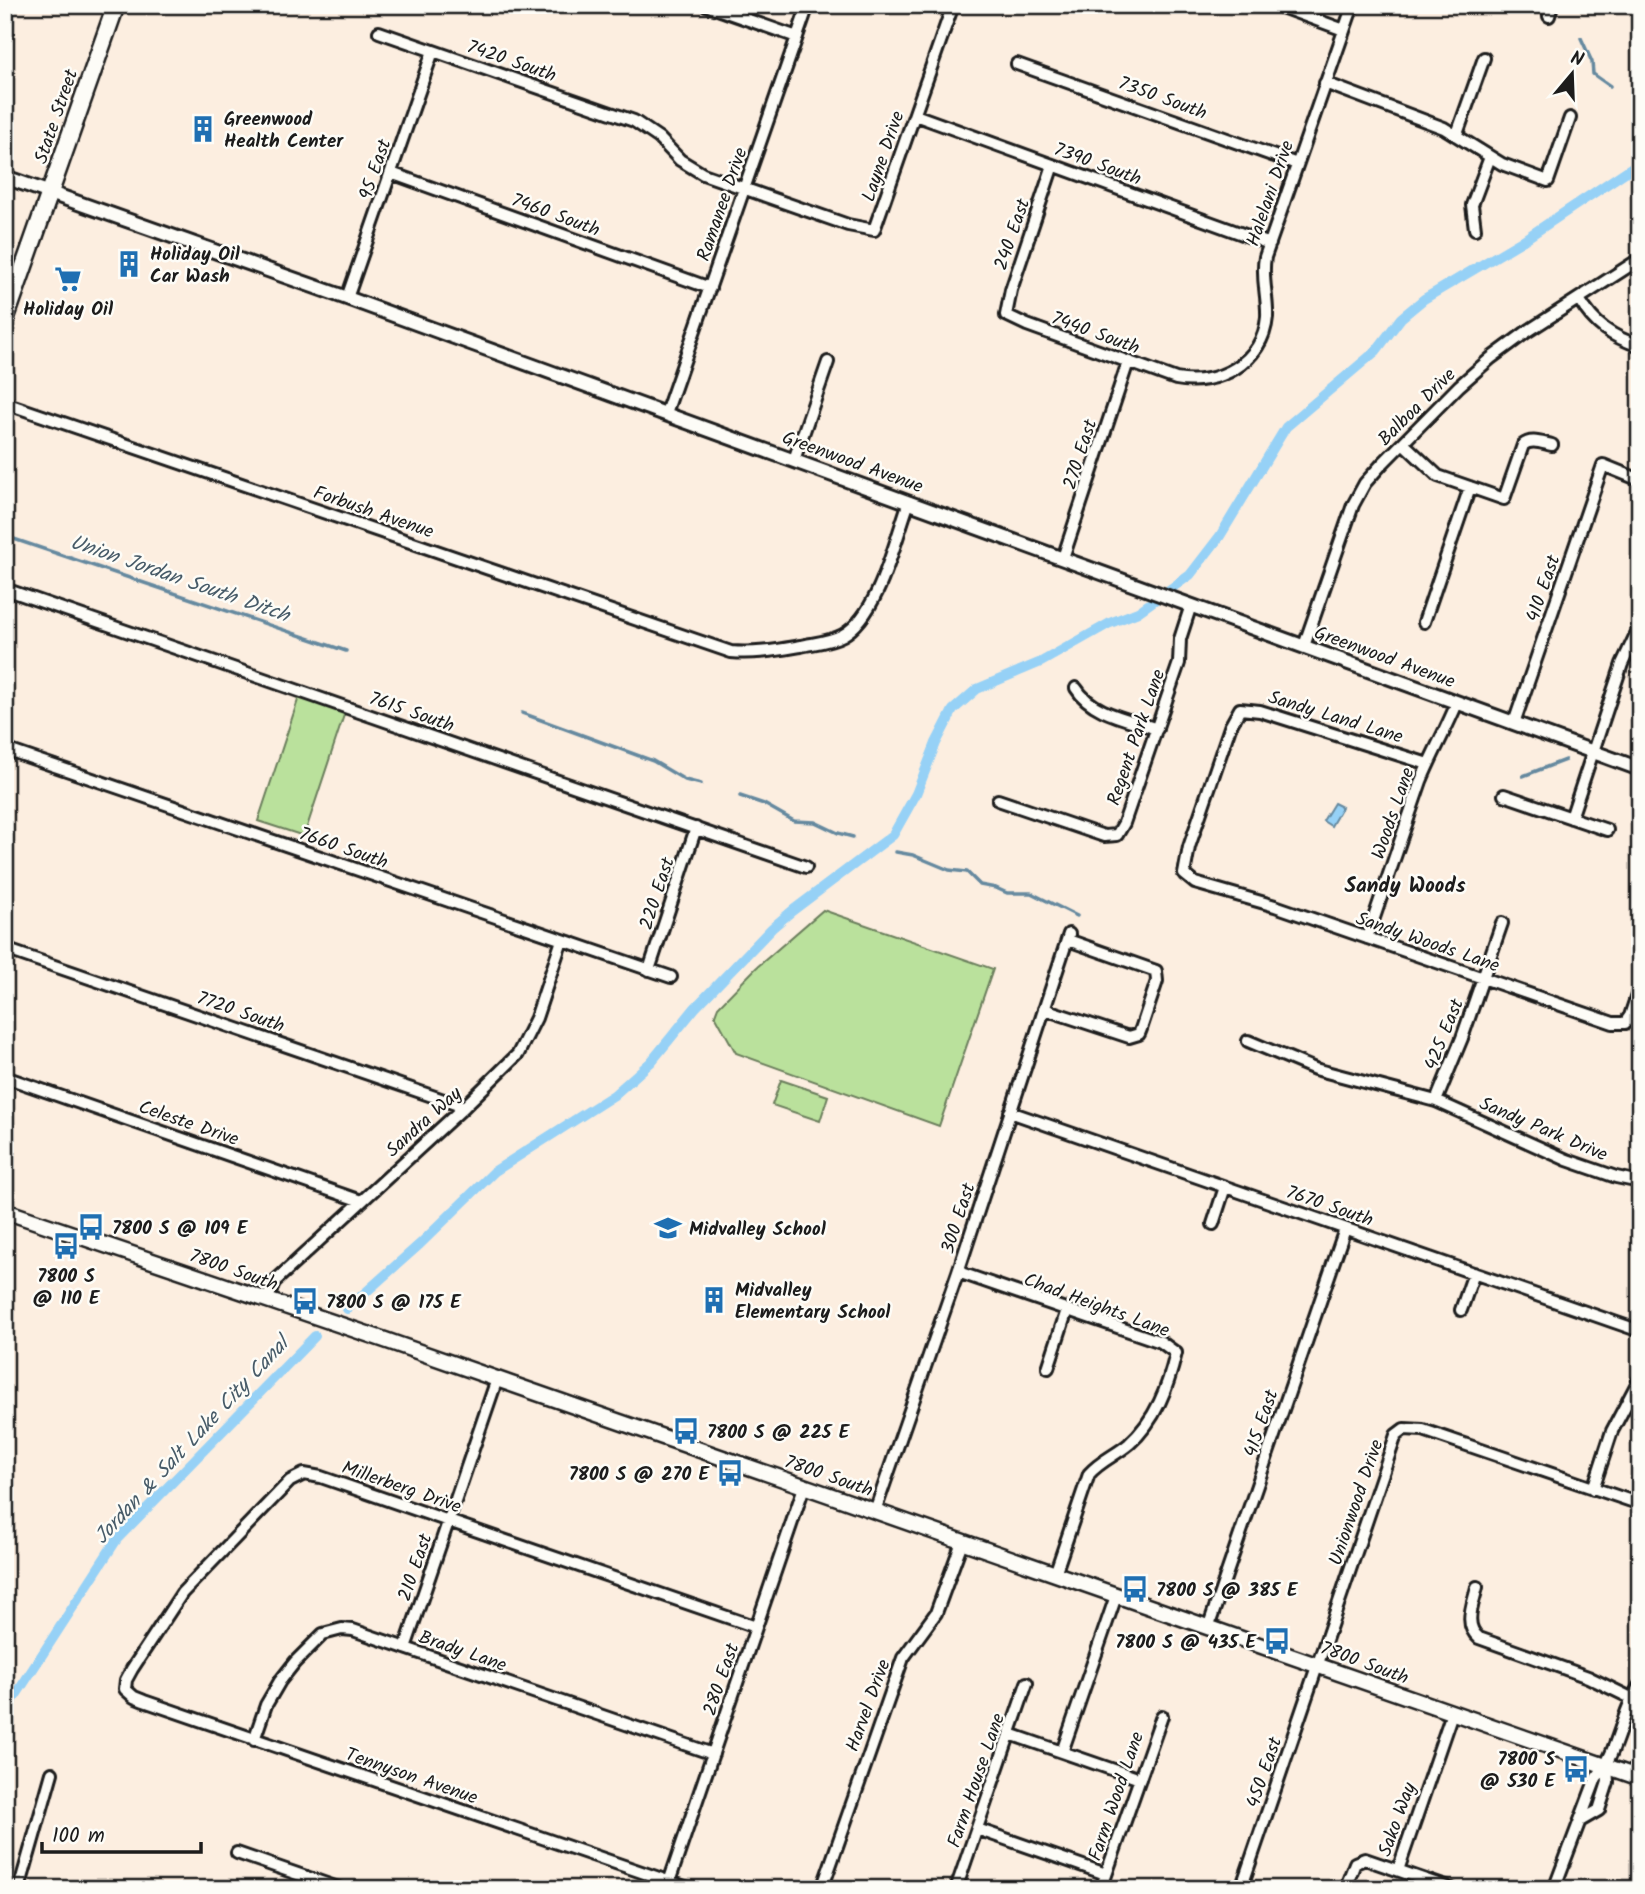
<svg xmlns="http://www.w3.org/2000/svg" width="1645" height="1894" font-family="Kalam,sans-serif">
  <rect width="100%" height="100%" fill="#fceee0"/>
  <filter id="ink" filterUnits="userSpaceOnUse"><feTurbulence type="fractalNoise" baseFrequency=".0143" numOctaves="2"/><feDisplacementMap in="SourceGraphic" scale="14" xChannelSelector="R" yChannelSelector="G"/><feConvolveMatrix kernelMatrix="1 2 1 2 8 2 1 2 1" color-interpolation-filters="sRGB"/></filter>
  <g filter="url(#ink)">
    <path fill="#bae19c" stroke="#6b7e5c" stroke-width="2" d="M 299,697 L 345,712 L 304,836 L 258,821 Z
      M 823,910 L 993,969 L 939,1126 L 736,1053 L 715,1015 L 718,1007 L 756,968 Z
      M 781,1080 L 828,1096 L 820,1121 L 772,1105 Z"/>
    <path fill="#96d1f6" stroke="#65899f" stroke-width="2" d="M 1334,803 L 1342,807 L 1331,826 L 1323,821 Z"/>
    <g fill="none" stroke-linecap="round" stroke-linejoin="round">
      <path stroke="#65899f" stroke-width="3.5" d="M 1581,38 L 1592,62 L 1593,74 L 1610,86
        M 5,536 L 346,651
        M 522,713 L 653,761 L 685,780 L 701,784
        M 1523,776 L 1565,760
        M 740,796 L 764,804 L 794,821 L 815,822 L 838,833 L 853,837
        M 896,852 L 913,855 L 949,870 L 967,872 L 980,885 L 996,888 L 1007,893 L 1031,893 L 1077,916"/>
      <path stroke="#96d1f6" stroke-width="10" d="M 347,1309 L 420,1244 L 495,1171 L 614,1095 L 651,1062 L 695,1008 L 772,928 L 792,911 L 893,835 L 916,794 L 936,743 L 953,710 L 977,689 L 1041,662 L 1110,623 L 1138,612 L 1190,575 L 1220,536 L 1286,427 L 1376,351 L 1401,318 L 1424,299 L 1522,241 L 1640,162
        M 5,1712 L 117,1539 L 315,1336"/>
      <defs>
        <path id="minor" d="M 706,5 L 797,37
          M 1276,5 L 1344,30
          M 1549,16 L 1552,5
          M 379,32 L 634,121 L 659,138 L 680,160 L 703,174 L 848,225 L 874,230 L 953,5
          M 1017,64 L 1297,164
          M 1325,83 L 1444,128 L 1502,164 L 1548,181 L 1570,118
          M 915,115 L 1270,244
          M 1457,134 L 1484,58
          M 1053,165 L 1011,290 L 1006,315 L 1027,325 L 1176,379 C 1217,387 1263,363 1267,317 C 1268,296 1261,278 1265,257 L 1353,5
          M 391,173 L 710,288
          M 1475,229 L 1472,205 L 1490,157
          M 347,298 L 433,51
          M 1579,299 C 1594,325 1612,337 1640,346
          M 5,403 L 731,652 C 756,654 777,650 801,646 C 815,643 830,642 843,635 C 879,615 895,540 909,502
          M 666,413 L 808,5
          M 1403,443 L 1438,476 L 1504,499 L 1523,445 C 1531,438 1542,443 1552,445
          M 794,460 L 828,362
          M 1063,558 L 1128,362
          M 5,589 L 806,867
          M 1424,622 L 1470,487
          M 1304,646 L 1353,505 L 1365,483 L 1382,464 L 1459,386 L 1491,358 L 1525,333 L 1640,259
          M 1076,688 C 1092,714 1129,719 1157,729
          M 1514,723 L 1603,465 L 1640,480
          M 5,749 L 671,977
          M 1428,764 L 1260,711 L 1240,709 L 1230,727 L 1189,847 L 1184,874 L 1195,883 L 1275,906 L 1613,1023 L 1625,1023 L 1630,1016 L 1640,986
          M 1504,795 L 1607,830
          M 998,800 L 1104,836 L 1117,835 L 1124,823 L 1179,663 L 1180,639 L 1191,605
          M 1571,818 L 1622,664 L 1640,626
          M 1367,938 L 1421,781 C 1432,754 1446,730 1457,703
          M 5,949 L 464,1107
          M 649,970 L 696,828
          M 1044,1009 L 1129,1037 L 1139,1034 L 1141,1029 L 1157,981 L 1156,971 L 1068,940
          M 1248,1041 L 1315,1069 L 1436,1101 L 1567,1160 L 1616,1177 L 1640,1182
          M 5,1077 L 361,1201
          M 1436,1101 L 1462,1038 L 1502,923
          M 1010,1112 L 1640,1331
          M 1213,1224 L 1225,1187
          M 958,1272 L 1161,1342 L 1176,1353 C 1168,1387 1156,1420 1129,1444 C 1116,1455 1100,1461 1089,1474 L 1055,1574
          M 267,1301 L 274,1282 L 464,1107 L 518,1054 L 536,1018 L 562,940
          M 1461,1310 L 1474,1273
          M 1048,1368 L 1067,1310
          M 1593,1489 L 1612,1431 L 1640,1378
          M 875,1511 L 958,1272 L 1069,934
          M 1477,1587 C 1473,1605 1463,1625 1479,1638 L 1588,1677 L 1631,1698
          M 1208,1628 L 1345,1229
          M 405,1648 L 497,1379
          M 1010,1734 L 1140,1779
          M 254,1740 L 266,1705 L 280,1681 L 295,1662 L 323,1634 L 342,1629 L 353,1630 L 713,1754
          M 1062,1752 L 1116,1596
          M 1580,1821 L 1599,1810 L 1608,1782 L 1607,1766
          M 977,1829 L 1106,1874
          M 237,1853 L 341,1889
          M 1398,1870 L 1452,1713
          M 669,1882 L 804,1487
          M 19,1889 L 52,1773
          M 691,1889 L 144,1701 L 134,1697 L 125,1689 L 126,1680 L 132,1669 L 182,1593 L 290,1481 L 304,1474 L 321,1477 L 756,1627
          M 822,1889 L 903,1658 L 936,1613 L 962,1542
          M 956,1889 L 1027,1683
          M 1101,1889 L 1162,1716
          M 1241,1889 L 1396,1435 L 1404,1429 L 1423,1430 L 1640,1504
          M 1345,1889 L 1355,1863 L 1365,1859 L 1452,1889
          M 1554,1889 L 1596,1778 C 1619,1752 1620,1714 1640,1685"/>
        <path id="tertiary" d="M 5,177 L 347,298 L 1640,769"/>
        <path id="secondary" d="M 5,1211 L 385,1340 L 1640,1778"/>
        <path id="primary" d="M 5,320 L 116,5"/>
      </defs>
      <use href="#minor" stroke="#1c1c1c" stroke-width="16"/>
      <use href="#tertiary" stroke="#1c1c1c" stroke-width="18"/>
      <use href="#secondary" stroke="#1c1c1c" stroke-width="19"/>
      <use href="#primary" stroke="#1c1c1c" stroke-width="21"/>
      <use href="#minor" stroke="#fdfcf7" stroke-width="10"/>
      <use href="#tertiary" stroke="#fdfcf7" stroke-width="12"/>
      <use href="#secondary" stroke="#fdfcf7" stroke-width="14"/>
      <use href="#primary" stroke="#fdfcf7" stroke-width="16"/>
    </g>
  </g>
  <defs>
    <symbol id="building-bare" viewBox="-9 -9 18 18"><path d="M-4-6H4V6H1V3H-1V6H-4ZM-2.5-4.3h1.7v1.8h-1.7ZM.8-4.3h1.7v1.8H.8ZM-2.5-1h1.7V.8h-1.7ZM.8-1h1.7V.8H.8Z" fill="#1f6fb2" stroke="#fdfcf7" stroke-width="2.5" paint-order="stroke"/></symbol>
    <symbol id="supermarket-bare" viewBox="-9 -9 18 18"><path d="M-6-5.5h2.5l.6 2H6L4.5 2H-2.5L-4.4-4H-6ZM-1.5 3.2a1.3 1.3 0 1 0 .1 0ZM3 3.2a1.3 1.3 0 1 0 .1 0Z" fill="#1f6fb2" stroke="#fdfcf7" stroke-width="2.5" paint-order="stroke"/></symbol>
    <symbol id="bus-bare" viewBox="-9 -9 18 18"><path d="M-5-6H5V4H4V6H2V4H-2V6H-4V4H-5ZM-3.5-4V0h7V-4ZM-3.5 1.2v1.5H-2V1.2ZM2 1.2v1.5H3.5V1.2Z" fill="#1f6fb2" stroke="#fdfcf7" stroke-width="2.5" paint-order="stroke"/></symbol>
    <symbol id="school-bare" viewBox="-9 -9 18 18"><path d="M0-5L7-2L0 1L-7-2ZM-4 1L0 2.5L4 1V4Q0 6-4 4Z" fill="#1f6fb2" stroke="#fdfcf7" stroke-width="2.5" paint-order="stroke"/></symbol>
  </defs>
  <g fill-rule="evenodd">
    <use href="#building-bare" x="184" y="110" width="38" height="38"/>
    <use href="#building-bare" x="110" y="245" width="38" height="38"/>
    <use href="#supermarket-bare" x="49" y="260" width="38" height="38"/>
    <use href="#bus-bare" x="72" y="1208" width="38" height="38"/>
    <use href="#school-bare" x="649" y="1209" width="38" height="38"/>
    <use href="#bus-bare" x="47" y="1227" width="38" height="38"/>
    <use href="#building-bare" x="695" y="1281" width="38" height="38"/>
    <use href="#bus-bare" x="286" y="1282" width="38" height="38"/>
    <use href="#bus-bare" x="667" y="1412" width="38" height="38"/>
    <use href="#bus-bare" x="711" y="1454" width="38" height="38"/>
    <use href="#bus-bare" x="1116" y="1570" width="38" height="38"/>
    <use href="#bus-bare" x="1258" y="1622" width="38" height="38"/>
    <use href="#bus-bare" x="1557" y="1750" width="38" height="38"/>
  </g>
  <g text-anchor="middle" stroke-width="5" stroke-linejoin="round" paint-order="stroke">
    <g font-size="19" fill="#1c1c1c" stroke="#fdfcf7">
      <text transform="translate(512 60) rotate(19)" y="7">7420 South</text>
      <text transform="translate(1163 97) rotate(20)" y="7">7350 South</text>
      <text transform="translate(55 116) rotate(-71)" y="7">State Street</text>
      <text transform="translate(882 156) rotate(-71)" y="7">Layne Drive</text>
      <text transform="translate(1098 163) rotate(20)" y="7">7390 South</text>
      <text transform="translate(374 169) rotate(-71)" y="7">95 East</text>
      <text transform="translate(1269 193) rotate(-71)" y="7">Halelani Drive</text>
      <text transform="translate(721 204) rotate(-71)" y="7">Ramanee Drive</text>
      <text transform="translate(556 214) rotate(20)" y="7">7460 South</text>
      <text transform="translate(1011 234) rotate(-71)" y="7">240 East</text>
      <text transform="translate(1096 332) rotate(20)" y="7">7440 South</text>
      <text transform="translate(1416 406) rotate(-45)" y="7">Balboa Drive</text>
      <text transform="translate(1079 454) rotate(-72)" y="7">270 East</text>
      <text transform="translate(853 461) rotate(20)" y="7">Greenwood Avenue</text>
      <text transform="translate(374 511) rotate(19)" y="7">Forbush Avenue</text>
      <text transform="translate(1542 588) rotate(-71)" y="7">410 East</text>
      <text transform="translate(1385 656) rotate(20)" y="7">Greenwood Avenue</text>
      <text transform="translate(412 711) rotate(19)" y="7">7615 South</text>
      <text transform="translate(1336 716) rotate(17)" y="7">Sandy Land Lane</text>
      <text transform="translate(1135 737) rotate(-71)" y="7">Regent Park Lane</text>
      <text transform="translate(1392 813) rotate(-71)" y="7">Woods Lane</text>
      <text transform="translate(344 847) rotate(19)" y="7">7660 South</text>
      <text transform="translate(656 893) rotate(-72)" y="7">220 East</text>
      <text transform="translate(1428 941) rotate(19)" y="7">Sandy Woods Lane</text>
      <text transform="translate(241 1011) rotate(19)" y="7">7720 South</text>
      <text transform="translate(1443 1034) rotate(-68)" y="7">425 East</text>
      <text transform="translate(423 1121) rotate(-42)" y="7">Sandra Way</text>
      <text transform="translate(189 1122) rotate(19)" y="7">Celeste Drive</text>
      <text transform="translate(1544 1128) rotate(23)" y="7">Sandy Park Drive</text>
      <text transform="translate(1330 1205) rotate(19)" y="7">7670 South</text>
      <text transform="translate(957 1218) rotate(-72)" y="7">300 East</text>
      <text transform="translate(234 1269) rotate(19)" y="7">7800 South</text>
      <text transform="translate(1097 1304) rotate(20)" y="7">Chad Heights Lane</text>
      <text transform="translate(1260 1423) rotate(-71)" y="7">415 East</text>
      <text transform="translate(829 1475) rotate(19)" y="7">7800 South</text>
      <text transform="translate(402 1486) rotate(19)" y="7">Millerberg Drive</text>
      <text transform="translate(1355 1502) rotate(-71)" y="7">Unionwood Drive</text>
      <text transform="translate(414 1567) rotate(-71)" y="7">210 East</text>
      <text transform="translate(463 1650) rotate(19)" y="7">Brady Lane</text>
      <text transform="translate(1365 1662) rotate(20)" y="7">7800 South</text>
      <text transform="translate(720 1679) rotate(-71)" y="7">280 East</text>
      <text transform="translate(867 1705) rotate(-70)" y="7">Harvel Drive</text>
      <text transform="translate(1263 1772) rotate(-71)" y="7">450 East</text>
      <text transform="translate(412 1775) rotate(19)" y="7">Tennyson Avenue</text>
      <text transform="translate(975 1780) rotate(-71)" y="7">Farm House Lane</text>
      <text transform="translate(1115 1796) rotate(-71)" y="7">Farm Wood Lane</text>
      <text transform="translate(1396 1819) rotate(-70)" y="7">Sako Way</text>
    </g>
    <g font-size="19" font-weight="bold" fill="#1c1c1c" stroke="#fdfcf7" text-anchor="start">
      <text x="224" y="125">Greenwood<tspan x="224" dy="22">Health Center</tspan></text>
      <text x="150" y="260">Holiday Oil<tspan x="150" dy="22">Car Wash</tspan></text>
      <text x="68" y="315" text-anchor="middle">Holiday Oil</text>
      <text x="112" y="1234">7800 S @ 109 E</text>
      <text x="689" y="1235">Midvalley School</text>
      <text x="66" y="1282" text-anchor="middle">7800 S<tspan x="66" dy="22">@ 110 E</tspan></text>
      <text x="735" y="1296">Midvalley<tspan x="735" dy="22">Elementary School</tspan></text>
      <text x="326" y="1308">7800 S @ 175 E</text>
      <text x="707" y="1438">7800 S @ 225 E</text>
      <text x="709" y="1480" text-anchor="end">7800 S @ 270 E</text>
      <text x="1156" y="1596">7800 S @ 385 E</text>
      <text x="1256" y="1648" text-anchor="end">7800 S @ 435 E</text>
      <text x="1555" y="1765" text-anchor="end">7800 S<tspan x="1555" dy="22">@ 530 E</tspan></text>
    </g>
    <g font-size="21" font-style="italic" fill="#475b68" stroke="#fdfcf7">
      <text transform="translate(180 578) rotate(19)" y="7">Union Jordan South Ditch</text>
      <text transform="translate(191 1440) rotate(-47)" y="7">Jordan &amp; Salt Lake City Canal</text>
    </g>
    <g font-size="21" font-weight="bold" fill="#1c1c1c" stroke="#fdfcf7">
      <text x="1405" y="892">Sandy Woods</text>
    </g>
  </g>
  <rect width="1645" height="1894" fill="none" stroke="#fdfcf7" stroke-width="28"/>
  <rect x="14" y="14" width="1617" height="1866" fill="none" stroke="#1c1c1c" stroke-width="2.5" filter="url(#ink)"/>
  <g transform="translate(1572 74) rotate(19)" stroke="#fdfcf7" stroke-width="5" paint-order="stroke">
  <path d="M0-5L12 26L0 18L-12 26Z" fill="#1c1c1c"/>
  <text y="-10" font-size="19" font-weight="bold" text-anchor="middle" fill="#1c1c1c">N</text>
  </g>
  <path d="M42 1842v10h159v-10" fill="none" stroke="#1c1c1c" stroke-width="3.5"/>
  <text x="52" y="1842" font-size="21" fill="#1c1c1c" stroke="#fdfcf7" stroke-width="5" paint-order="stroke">100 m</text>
</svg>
